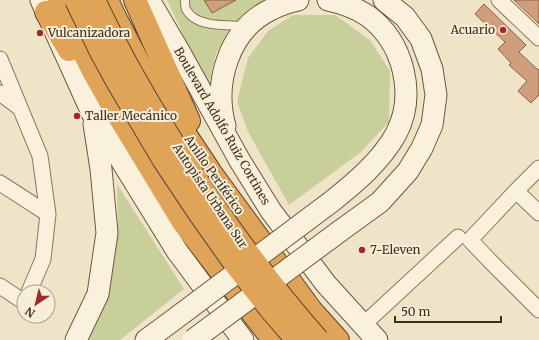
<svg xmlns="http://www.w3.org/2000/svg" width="539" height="340" font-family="Merriweather,serif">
  <rect width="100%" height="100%" fill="#f0e4c8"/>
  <path fill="#c9cf9b" d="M 167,0 L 266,0 L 254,8 L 231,30 L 216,53 L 208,88 Z
    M 293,15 L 335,15 L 370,40 L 390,71 L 389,122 L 361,152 L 289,205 L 247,130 L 237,101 L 248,58 L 268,31 Z
    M 117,184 L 184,289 L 120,340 L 86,340 L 109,295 L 118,236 Z"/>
  <path fill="#cf9f7d" stroke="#8d5f41" d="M 204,0 L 236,0 L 212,13 Z
    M 514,0 L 539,0 L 539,24 Z
    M 484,4 L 526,45 L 519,52 L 538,70 L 539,69 L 539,95 L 531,103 L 518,91 L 527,81 L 509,65 L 511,63 L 498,49 L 505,42 L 475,14 Z"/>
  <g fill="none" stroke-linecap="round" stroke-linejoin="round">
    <defs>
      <path id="lane" d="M 185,0 C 185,3 185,7 186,9 C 195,28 228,25 245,26"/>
      <path id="street" d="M 499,0 L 539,38
        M 0,59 L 40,156 L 48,214 L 43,259 L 29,292
        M 0,93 L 20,108
        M 539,168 L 516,191 L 470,240 L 490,261 L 539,310
        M 0,183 L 48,214
        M 516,191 L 539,213
        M 0,286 L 24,302
        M 363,325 L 458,237"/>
      <path id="secondary" d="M 41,0 L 92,113 L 177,251 L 243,340
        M 149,0 L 179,51 L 240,161 L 271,211 L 326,284 L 377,340
        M 328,0 C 342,3 356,8 368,16 C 403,42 417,94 396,134 C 381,161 355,183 331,202
        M 225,126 C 213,82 229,29 272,9 C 280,5 289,2 298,0
        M 340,231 L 380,202 L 408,171 L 422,148 L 432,125 L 436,95 L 432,69 L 421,39 L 405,17 L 384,0
        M 76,340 L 98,294 L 107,233 L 101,169 L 94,124
        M 146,340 L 164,327"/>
      <path id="highway" d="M 59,0 L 77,39 L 94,73 L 118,115 L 183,222 L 273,340
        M 107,0 L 115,17 L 142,69 L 211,173 L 311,310 L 338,340
        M 135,0 L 189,121
        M 46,12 L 69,50"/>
    </defs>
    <use href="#lane" stroke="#8d765c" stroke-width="10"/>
    <use href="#street" stroke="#8d765c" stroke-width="17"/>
    <use href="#secondary" stroke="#6f573f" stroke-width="23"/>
    <use href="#highway" stroke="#5b4430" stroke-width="24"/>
    <use href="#lane" stroke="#faf1dc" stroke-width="8"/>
    <use href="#street" stroke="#faf1dc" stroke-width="15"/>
    <use href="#secondary" stroke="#faf1dc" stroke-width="21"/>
    <use href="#highway" stroke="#e0a458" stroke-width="22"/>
    <defs>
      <path id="secondary-bridge" d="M 164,327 L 331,202
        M 193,340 L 340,231"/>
      <path id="highway-bridge" d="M 76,0 L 101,52 L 118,83 L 163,159 L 199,213 L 233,261 L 271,310 L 297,340
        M 94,0 C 115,45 139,88 165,130 C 210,204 261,275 318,340"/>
    </defs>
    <use href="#secondary-bridge" stroke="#6f573f" stroke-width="23" stroke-linecap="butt"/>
    <use href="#highway-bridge" stroke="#5b4430" stroke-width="24" stroke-linecap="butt"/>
    <use href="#secondary-bridge" stroke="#faf1dc" stroke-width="21"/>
    <use href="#highway-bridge" stroke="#e0a458" stroke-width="22"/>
  </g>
  <g fill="#9e2a2b" stroke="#f7eed8" stroke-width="1.5">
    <circle cx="503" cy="30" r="4"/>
    <circle cx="40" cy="33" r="4"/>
    <circle cx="77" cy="116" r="4"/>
    <circle cx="362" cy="250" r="4"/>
  </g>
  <g text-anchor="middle" stroke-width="4" stroke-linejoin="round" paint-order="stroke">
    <g font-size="12" fill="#3d2e20" stroke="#f7eed8" text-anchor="start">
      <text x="495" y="34" text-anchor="end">Acuario</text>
      <text x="48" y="37">Vulcanizadora</text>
      <text x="85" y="120">Taller Mecánico</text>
      <text x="370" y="254">7-Eleven</text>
    </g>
    <g font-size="12" fill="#3d2e20" stroke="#f7eed8">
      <text transform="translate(222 126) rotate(60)" y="4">Boulevard Adolfo Ruiz Cortines</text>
      <text transform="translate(214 175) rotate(55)" y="4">Anillo Periférico</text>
      <text transform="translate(210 196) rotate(56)" y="4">Autopista Urbana Sur</text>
    </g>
  </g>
  <g transform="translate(36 304) rotate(215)"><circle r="19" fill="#f7eed8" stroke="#ada18e"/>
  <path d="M0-3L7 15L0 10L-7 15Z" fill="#9e2a2b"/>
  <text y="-6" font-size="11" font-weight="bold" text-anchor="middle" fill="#3d2e20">N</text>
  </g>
  <path d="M395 316v6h106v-6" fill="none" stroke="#3d2e20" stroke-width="2"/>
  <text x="401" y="316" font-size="12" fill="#3d2e20" stroke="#f7eed8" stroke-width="3" paint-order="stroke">50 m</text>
</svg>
